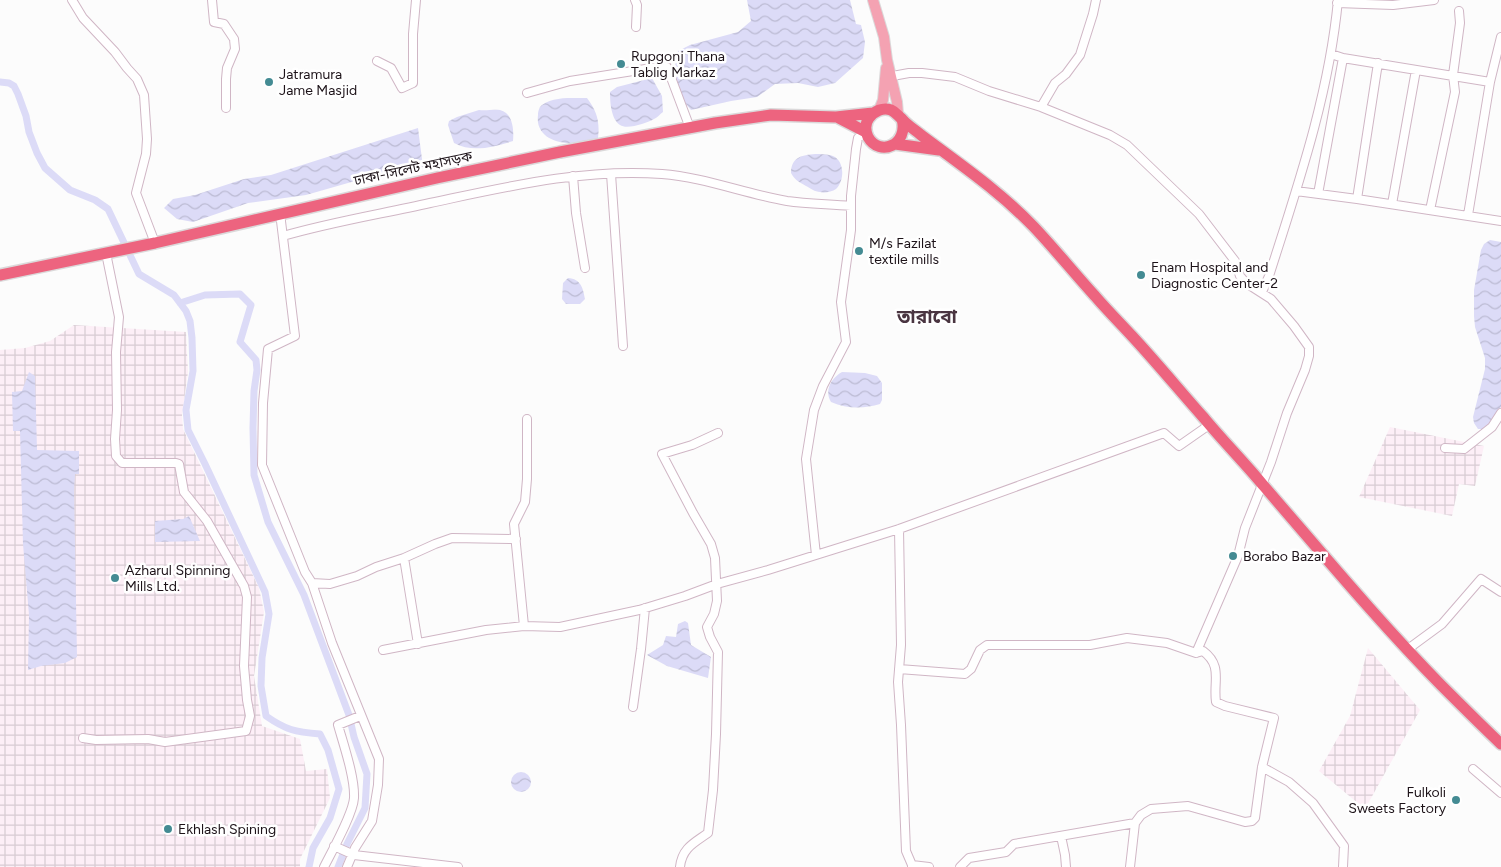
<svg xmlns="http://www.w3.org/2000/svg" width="1501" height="867" font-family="Figtree,'Noto Sans Bengali',sans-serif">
  <defs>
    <pattern id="industrial-grid" width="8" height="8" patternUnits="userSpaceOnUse" patternTransform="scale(1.25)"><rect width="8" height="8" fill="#fdeff7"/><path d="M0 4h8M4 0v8" fill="none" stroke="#d8ccd3"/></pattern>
    <pattern id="water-waves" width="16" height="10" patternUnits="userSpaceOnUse" patternTransform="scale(1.25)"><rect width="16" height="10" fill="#dcdbf7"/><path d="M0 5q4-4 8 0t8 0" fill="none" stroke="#bcbbd3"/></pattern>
  </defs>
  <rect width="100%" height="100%" fill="#fcfcfc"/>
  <path fill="url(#industrial-grid)" d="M 74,325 L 186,332 L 188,372 L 182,415 L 183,429 L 259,588 L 264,612 L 254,676 L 262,726 L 300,739 L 306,771 L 327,769 L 330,798 L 300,859 L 300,867 L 0,867 L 0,350 L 25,348 L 50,341 Z
    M 1390,427 L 1484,446 L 1475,486 L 1459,484 L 1452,516 L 1359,497 Z
    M 1368,648 L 1420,710 L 1365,809 L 1319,771 L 1350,716 Z"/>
  <path fill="url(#water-waves)" d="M 747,0 L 850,0 L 856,24 L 861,25 L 865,42 L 863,58 L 835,83 L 818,87 L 798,83 L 775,84 L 757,97 L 731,101 L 691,110 L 679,96 L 674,71 L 678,51 L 690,45 L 738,32 L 751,21 Z
    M 652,78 L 662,96 L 663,112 C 660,114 657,118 654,119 C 647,123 627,130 620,125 C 611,119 610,102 610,92 L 617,87 Z
    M 576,98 L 587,98 C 597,111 600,122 598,138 C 579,148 534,146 538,115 C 538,112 539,107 542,105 C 551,98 565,98 576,98 Z
    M 479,110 C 486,111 494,109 500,110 C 513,113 514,130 513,141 C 493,147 473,153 454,143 L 448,125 L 449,121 L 457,117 Z
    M 418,128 L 423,167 L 376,175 L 306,195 L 248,203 L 193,222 L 177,219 L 164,208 L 173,199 L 195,195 L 244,179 L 271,175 Z
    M 815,154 C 821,154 830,154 835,157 C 845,164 844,181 836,189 C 832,192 824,193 820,192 C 815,192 810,188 806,186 C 799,182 795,180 791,173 C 791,157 802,155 815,154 Z
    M 1490,240 L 1501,242 L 1501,407 L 1490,424 L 1485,429 L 1478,429 L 1474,423 L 1473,417 L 1485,369 L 1485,358 L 1475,327 L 1474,316 L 1474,290 L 1481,250 L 1484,244 Z
    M 568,278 C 581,279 583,288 585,299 L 580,304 L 566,304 L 562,299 L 563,283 Z
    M 29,372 L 35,376 L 37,450 L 79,451 L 79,474 L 75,474 L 74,490 L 77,657 L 65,663 L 41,666 L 28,670 L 29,615 L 23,544 L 20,431 L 13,431 L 12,392 L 22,391 Z
    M 842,372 L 865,373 L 877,376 L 882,383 L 882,400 L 880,404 C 864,409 847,409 831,402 C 824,391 831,378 842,372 Z
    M 189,516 L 200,541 L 155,542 L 155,521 L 183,519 Z
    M 685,621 L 688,623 L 691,645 L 711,657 L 708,678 L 667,666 L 647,655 L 663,645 L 666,636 L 676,637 L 678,624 Z
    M511 782a10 10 0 1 1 20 0a10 10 0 1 1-20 0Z"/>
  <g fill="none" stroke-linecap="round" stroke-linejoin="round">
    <path stroke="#dcdbf7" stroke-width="7" d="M 0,82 L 9,83 L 14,86 L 18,94 L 26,116 L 29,132 L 37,153 L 45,168 L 70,190 L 95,200 L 108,209 L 139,274 L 174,295 L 186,311 L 190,321 L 192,338 L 193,371 L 186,410 L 188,430 L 205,464 L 265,592 L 269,614 L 262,658 L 261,686 L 266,716 C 286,730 295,732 320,734 L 328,750 L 339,789 L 330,818 L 313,848 L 309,867
      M 180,303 L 205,295 L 240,294 L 251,305 L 240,342 L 256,360 L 257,370 L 254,391 L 253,428 L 254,475 L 268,522 L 304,595 L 349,715 L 354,737 L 367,774 L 365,808 L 347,844 L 338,867"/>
    <defs>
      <path id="minor" d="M 72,0 L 83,18 L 115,52 L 127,68 L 137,79 L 144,95 L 147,139 L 146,154 L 136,193 L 155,243
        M 212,0 L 214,22 L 224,24 L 234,39 L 235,49 L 227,68 L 226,79 L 226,108
        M 635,0 L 637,5 L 636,27
        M 1337,3 L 1393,5 L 1434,0
        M 1331,54 L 1343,58 L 1490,82 L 1501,37
        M 377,61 L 391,68 L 402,88 L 413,83 L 413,34 L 416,0
        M 887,77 L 909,73 L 922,73 L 955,77 L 989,91 L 1041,107 L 1110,135 L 1127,145 L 1199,214 L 1235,261 L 1240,276 L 1246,283 L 1271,299 L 1294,326 L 1309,347 L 1309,356 L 1305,370 L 1287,413 L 1271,462 L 1245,528 L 1238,556 L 1196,653
        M 527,93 L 570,81 L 658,67 L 667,67 L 690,128
        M 1041,107 L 1055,83 L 1066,74 L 1080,55 L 1093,14 L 1096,0
        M 611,174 L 623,346
        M 573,176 L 576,213 L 585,268
        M 1296,191 L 1357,199 L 1501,221
        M 1318,194 L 1343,58
        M 1357,199 L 1378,63
        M 1392,204 L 1416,70
        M 1430,210 L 1455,92 L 1453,75 L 1460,23 L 1459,11
        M 280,213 L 295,336 L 268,349 L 263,403 L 262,465 L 305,572 L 312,583 L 332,643 L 379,759 L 378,785 L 372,821 L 355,848 L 347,867
        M 1468,215 L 1490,82
        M 283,236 C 331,222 381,214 430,203 C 506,187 584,168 662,174 C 703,177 746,194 787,201 C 808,204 830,204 851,206
        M 1262,292 L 1269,276 C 1298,185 1329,95 1338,0
        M 1445,448 L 1464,449 L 1492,427 L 1501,413
        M 899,529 L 901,645 L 898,682 L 901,725 L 906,851 L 912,865
        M 816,555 L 806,459 L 814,410 L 823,386 L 846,342 L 841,302 L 851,230 L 851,196 L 856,149 L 858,138 L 866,132
        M 312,583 L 330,584 L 357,576 L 376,567 L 404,558
        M 524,626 L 514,524 L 525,502 L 527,479 L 527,419
        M 418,644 L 404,558 L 435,544 L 452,538 L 516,539
        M 1408,649 L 1442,624 L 1481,579 L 1501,592
        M 383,650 L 486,630 L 524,626 L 560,627 L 639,610 L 685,596 L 717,584 L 768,570 L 899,529 L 1164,433 L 1179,446 L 1209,425
        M 899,669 L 965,674 L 971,669 L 980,650 L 987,645 L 1090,645 L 1127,638 L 1167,643 L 1196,653 L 1203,651 C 1223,666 1213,681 1216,702 L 1225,706 L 1274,718 L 1262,767 L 1255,818 L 1252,821 L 1245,822 L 1188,806 L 1151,809 L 1141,815 L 1135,823 L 1130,867
        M 633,707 L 641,649 L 645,608
        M 83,738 L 96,740 L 148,739 L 165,742 L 246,731 L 250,716 L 247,700 L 244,666 L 247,597 L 244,586 L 207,521 L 184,492 L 179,464 L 176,463 L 122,463 L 116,456 L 115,439 L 117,410 L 116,352 L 119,317 L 106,253
        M 1262,767 L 1289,782 L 1313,803 L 1344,846 L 1343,867
        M 1473,769 L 1501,793
        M 1061,836 L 1065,855 L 1066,867
        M 334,846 L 354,855 L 458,867
        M 324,867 C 332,851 353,814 354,798 C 355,778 344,746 338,725 L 360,716
        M 680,867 C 682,848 694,843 708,833 L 713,790 L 716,734 L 718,652 L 710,637 L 707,627 L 714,614 L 717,601 L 715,558 L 711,544 L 693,513 L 662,454 L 692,445 L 718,433
        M 912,867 L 912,865 L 929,867
        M 960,867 L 969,858 L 1006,852 L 1014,844 L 1135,823"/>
      <path id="major" d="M 873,0 L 884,37 L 887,60 L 897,102 L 898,114
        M 879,110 L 883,100 L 886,68"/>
      <path id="highway" d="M 839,118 L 866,132
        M 902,119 C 909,144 880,158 868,137 C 865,131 865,123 869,118 C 874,111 883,107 891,110 C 896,112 898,116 902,119 C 907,125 915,130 921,135 C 961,165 998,190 1033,226 C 1054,248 1074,273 1095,296 C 1107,310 1120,323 1132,336 C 1157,363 1180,391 1204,418 C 1223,441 1244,462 1263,485 C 1321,552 1379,622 1441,685 C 1461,705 1481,725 1501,744
        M 895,144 L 939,150
        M 0,275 L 155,243 L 437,178 L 560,152 L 715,123 L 771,115 L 836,117 L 873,113"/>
    </defs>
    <use href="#minor" stroke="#d0b6c5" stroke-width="10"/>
    <use href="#major" stroke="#dbd9da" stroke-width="12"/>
    <use href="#highway" stroke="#dbd9da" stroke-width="14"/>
    <use href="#minor" stroke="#fff" stroke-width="8"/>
    <use href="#major" stroke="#f4a2b2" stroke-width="10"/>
    <use href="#highway" stroke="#ed647f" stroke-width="11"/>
  </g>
  <g fill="#448b93" stroke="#fff" stroke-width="2">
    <circle cx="621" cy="64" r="5"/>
    <circle cx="269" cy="82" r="5"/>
    <circle cx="859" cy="251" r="5"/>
    <circle cx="1141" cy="275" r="5"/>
    <circle cx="1233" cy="556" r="5"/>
    <circle cx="115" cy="578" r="5"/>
    <circle cx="1456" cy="800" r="5"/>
    <circle cx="168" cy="829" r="5"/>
  </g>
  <g text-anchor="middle" stroke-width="5" stroke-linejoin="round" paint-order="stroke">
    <g font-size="14" fill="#1d1319" stroke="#fff" text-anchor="start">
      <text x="631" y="61">Rupgonj Thana<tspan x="631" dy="16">Tablig Markaz</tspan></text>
      <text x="279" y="79">Jatramura<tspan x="279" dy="16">Jame Masjid</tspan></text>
      <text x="869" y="248">M/s Fazilat<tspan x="869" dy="16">textile mills</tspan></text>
      <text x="1151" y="272">Enam Hospital and<tspan x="1151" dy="16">Diagnostic Center-2</tspan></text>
      <text x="1243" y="561">Borabo Bazar</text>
      <text x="125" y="575">Azharul Spinning<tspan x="125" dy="16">Mills Ltd.</tspan></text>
      <text x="1446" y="797" text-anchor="end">Fulkoli<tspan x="1446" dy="16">Sweets Factory</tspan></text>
      <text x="178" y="834">Ekhlash Spining</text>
    </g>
    <g font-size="14" fill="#1d1319" stroke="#fff">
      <text transform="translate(413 168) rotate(-12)" y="5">ঢাকা-সিলেট মহাসড়ক</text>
    </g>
    <g font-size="19" font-weight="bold" fill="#4a3541" stroke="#fff">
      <text x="927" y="323">তারাবো</text>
    </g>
  </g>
</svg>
